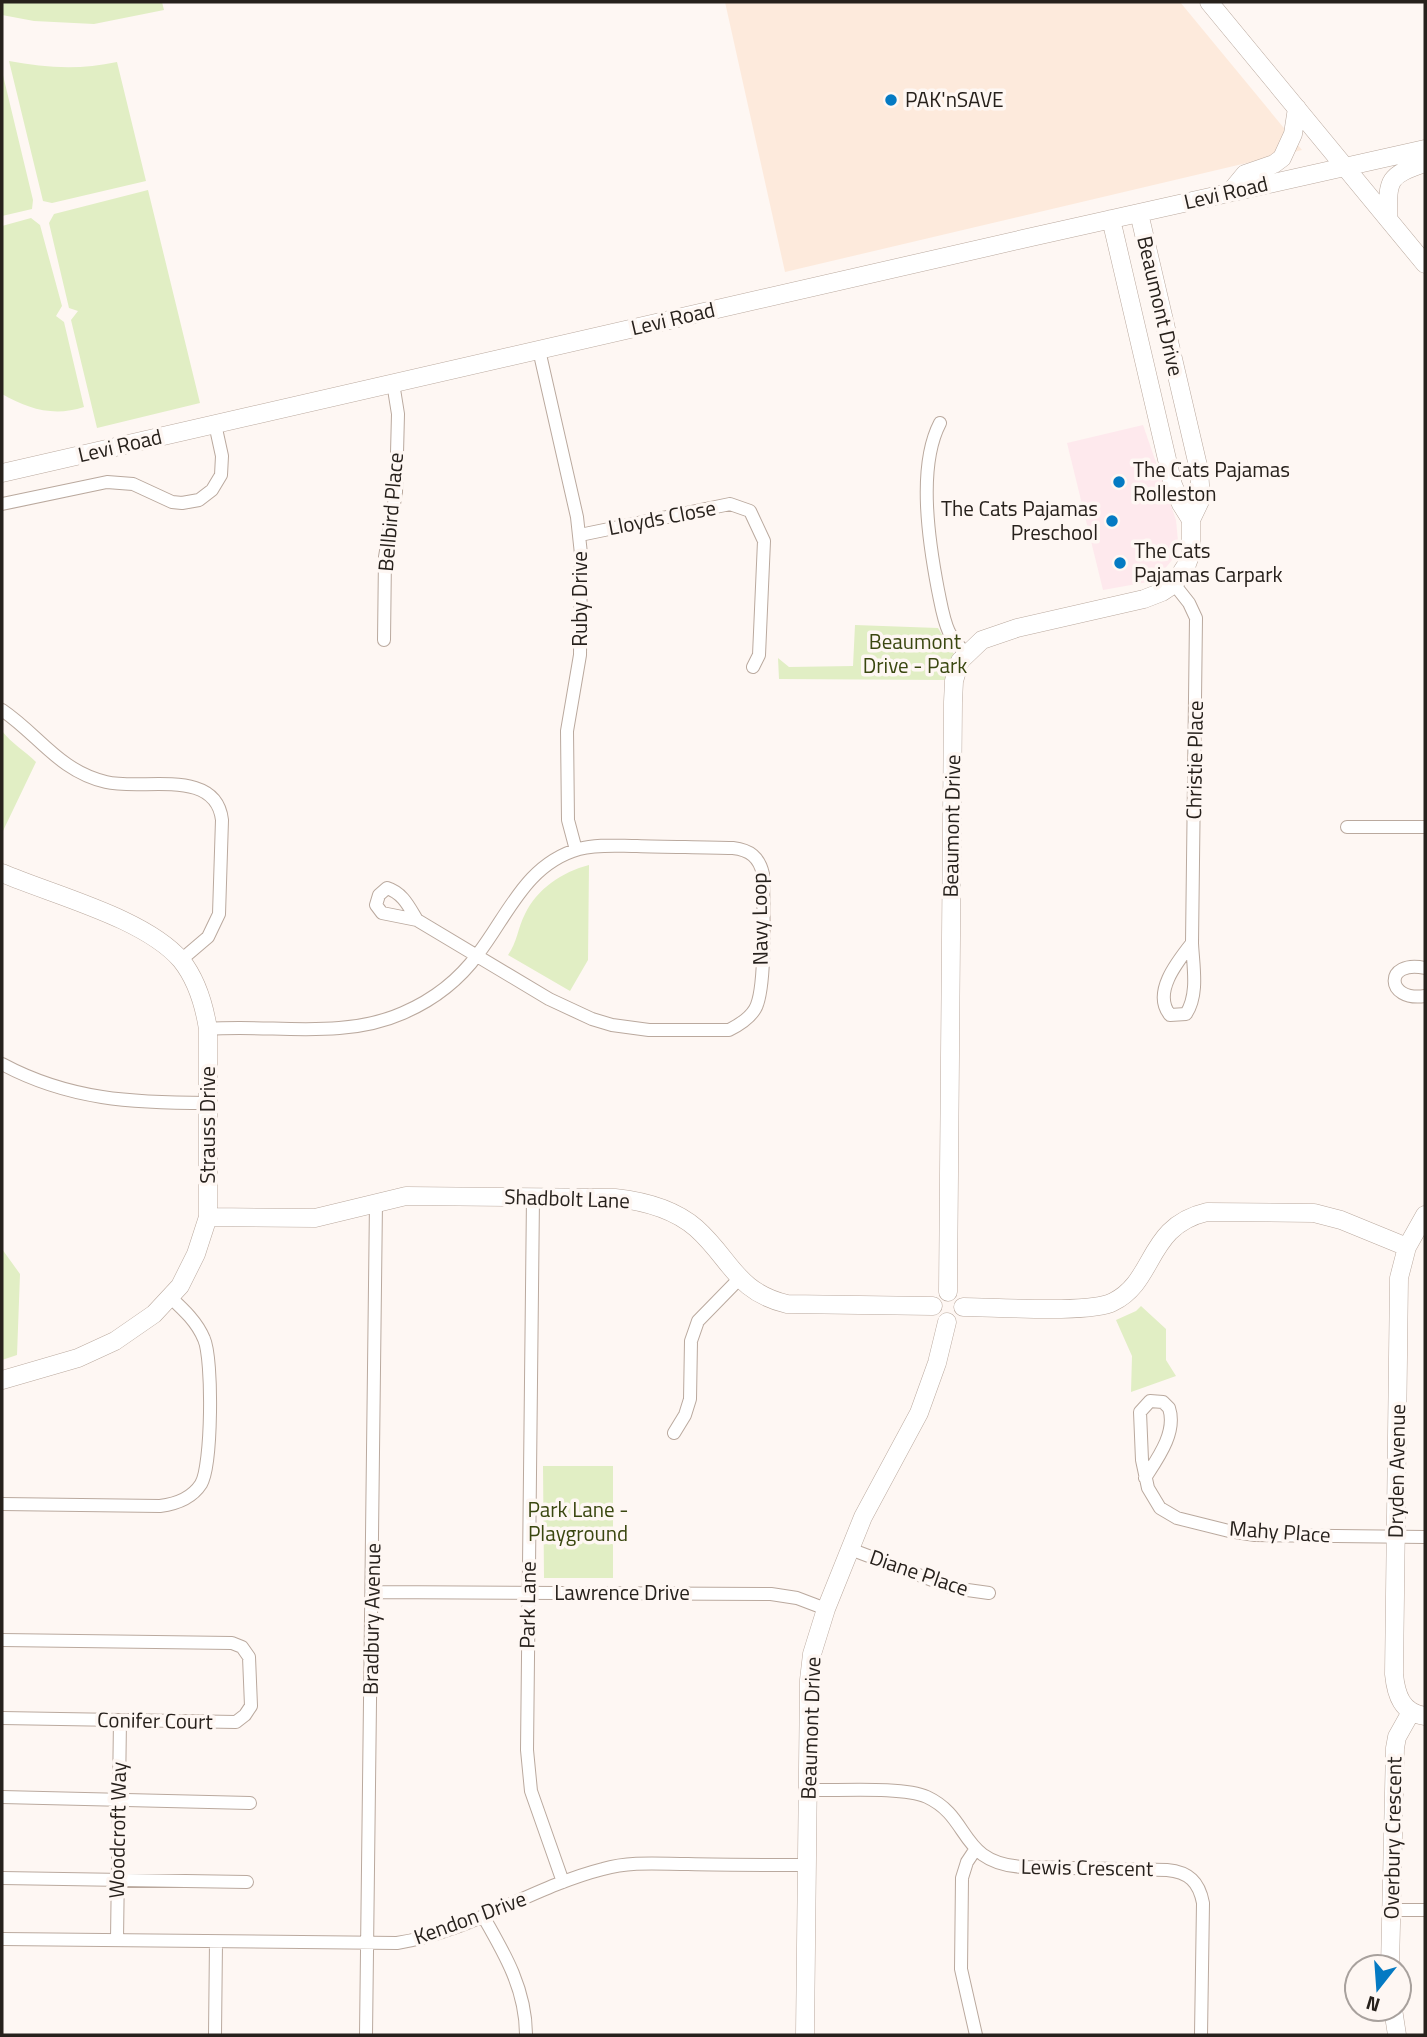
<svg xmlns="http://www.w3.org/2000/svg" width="1427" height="2037" font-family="'Titillium Web',sans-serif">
  <rect width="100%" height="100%" fill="#fef7f3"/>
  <path fill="#fdeadc" d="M 725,2 L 1180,2 L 1302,150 L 785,272 Z"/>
  <path fill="#fee9ed" d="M 1143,425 L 1176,520 L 1178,541 L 1172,560 L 1163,571 L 1148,582 L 1103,590 L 1067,443 Z"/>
  <path fill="#e1eec4" d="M 2,2 L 162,2 L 164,10 L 94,24 L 34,21 L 2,15 Z
    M 9,61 C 46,68 80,70 117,62 L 146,181 L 52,203 L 43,201 Z
    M 2,71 L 33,200 L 32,209 L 2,216 Z
    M 148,190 L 200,403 L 97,428 L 71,320 L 78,311 L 69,308 L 49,223 L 54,214 Z
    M 31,218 L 40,225 L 62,306 L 56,316 L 64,322 L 84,407 C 54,417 28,409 2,394 L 2,226 Z
    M 855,625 L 938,628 L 954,654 L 946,680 L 779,679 L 778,658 L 789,667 L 853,666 Z
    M 2,731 C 12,744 25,751 36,762 L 2,833 Z
    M 589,865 L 588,960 L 570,991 L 508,955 C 517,943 518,927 525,914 C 537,889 562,872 589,865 Z
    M 2,1249 L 20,1274 L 17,1355 L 2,1360 Z
    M 1141,1306 L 1166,1329 L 1166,1360 L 1176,1376 L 1131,1392 L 1132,1356 L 1116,1320 L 1136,1311 Z
    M 543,1466 L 613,1466 L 613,1578 L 544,1578 Z"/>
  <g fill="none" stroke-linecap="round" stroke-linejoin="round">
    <defs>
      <path id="street" d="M 539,350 L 577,517 L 581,554 L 580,655 L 567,731 L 568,820 L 576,850
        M 940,423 C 917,467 929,543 938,590 C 941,604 943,619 949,632 C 953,640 960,647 966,654
        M 2,504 L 107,482 L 133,484 L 172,502 L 182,503 L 199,500 L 212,490 L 221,475 L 222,456 L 215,424
        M 580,535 L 730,504 L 750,511 L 764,541 L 759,655 L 753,667
        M 1174,584 L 1189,603 L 1196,618 L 1192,943 C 1193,966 1199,994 1186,1014 L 1170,1015 C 1152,993 1177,962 1192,943
        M 384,640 L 385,557 L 396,492 L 398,414 L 393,383
        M 2,710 C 39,735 59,771 106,782 C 142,791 216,767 222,820 L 219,914 L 208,937 L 181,960
        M 1347,827 L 1425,827
        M 1425,968 C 1384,959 1385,1002 1425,996
        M 208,1029 C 273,1024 342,1040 403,1013 C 433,1000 459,980 478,954 C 508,915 526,864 579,849 C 597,844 618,846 637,846 C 669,847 701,847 733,848 C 750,850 759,857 763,874 C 763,902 767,989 755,1009 C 749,1019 739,1025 729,1030 L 649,1030 L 612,1025 L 592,1019 L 549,999 L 417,920 L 382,913 L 376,905 L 379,895 L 387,888 C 403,893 409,907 417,920
        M 2,1064 C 69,1100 133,1103 208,1103
        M 533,1197 L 527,1750 L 531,1791 L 563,1882
        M 674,1433 L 685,1415 L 690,1399 L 691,1341 L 698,1321 L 739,1279
        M 1145,1478 C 1158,1458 1177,1432 1169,1408 L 1163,1402 L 1150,1401 L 1140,1412 L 1142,1460 L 1148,1488 L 1160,1508 L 1177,1518 L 1229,1531 L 1255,1535 L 1425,1537
        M 2,1504 L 160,1506 C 176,1504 192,1498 201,1484 C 212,1466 213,1359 204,1339 C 197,1322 184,1310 171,1298
        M 850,1549 L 953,1588 L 989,1593
        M 373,1592 L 771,1594 L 797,1598 L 826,1609
        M 2,1640 L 232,1643 L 242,1647 L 249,1657 L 251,1706 L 245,1715 L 236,1722 L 2,1718
        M 808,1790 C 836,1791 903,1786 927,1797 C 972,1818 958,1863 1023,1867 L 1167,1870 C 1189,1872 1199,1882 1203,1903 L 1201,2035
        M 2,1797 L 250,1803
        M 975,1850 L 967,1862 L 962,1878 L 961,1969 L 976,2035
        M 2,1878 L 247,1882
        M 1391,1910 L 1425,1910
        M 483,1916 C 505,1954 526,1990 526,2035
        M 2,1939 L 397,1943 C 470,1932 532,1887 603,1869 C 631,1861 660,1864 688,1864 C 728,1865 767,1865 806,1865
        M 117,1940 L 120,1720
        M 215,2035 L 216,1942
        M 366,2035 L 376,1202"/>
      <path id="secondary" d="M 1209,2 L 1425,264
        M 1231,191 L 1245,174 L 1274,164 L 1282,158 L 1293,134 L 1297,108
        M 1139,213 L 1199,470 L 1201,499 L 1191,520
        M 1388,219 C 1388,179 1387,176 1425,163
        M 2,473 L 1036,236 L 1425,149
        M 2,873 C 53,895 145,918 181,960 C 197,980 204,1004 208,1029 L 208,1217 L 196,1254 L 180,1286 L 154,1314 L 115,1341 L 78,1358 L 2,1380
        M 1425,1215 L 1407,1247 L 1399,1278 L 1394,1674 C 1396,1695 1402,1713 1425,1716
        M 208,1217 L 315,1218 L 406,1196 L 615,1198 C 643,1201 674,1209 696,1228 C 731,1259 736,1292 787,1304 L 933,1306
        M 948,1292 L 953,702 L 954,681 L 960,661 L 982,640 L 1017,628 L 1144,599 L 1162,592 L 1174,584 L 1187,564 L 1191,553 L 1191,520 L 1181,504 L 1173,485 L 1111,219
        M 963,1307 C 994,1307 1090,1314 1113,1302 C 1156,1281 1146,1226 1207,1212 L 1314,1213 L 1341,1220 L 1407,1247
        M 1390,1967 L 1395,1748 L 1397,1737 L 1411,1712
        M 1393,2009 L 1397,2035
        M 805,2035 L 809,1680 L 812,1654 L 826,1609 L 863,1517 L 919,1413 L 937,1363 L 947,1322"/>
    </defs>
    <use href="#street" stroke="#baa99e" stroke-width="14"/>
    <use href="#secondary" stroke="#baa99e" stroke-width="19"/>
    <use href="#street" stroke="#fff" stroke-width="12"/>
    <use href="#secondary" stroke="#fff" stroke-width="18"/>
  </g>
  <g fill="#047ac3" stroke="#fef7f3" stroke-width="2.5">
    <circle cx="891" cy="100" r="7"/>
    <circle cx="1119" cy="482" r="7"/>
    <circle cx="1112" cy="521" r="7"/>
    <circle cx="1120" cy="563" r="7"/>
  </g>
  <g text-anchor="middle" stroke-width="7" stroke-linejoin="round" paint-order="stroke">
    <g font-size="21" fill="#27211c" stroke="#fef7f3" text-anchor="start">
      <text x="905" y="107">PAK'nSAVE</text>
      <text x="1133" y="477">The Cats Pajamas<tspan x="1133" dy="24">Rolleston</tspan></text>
      <text x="1098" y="516" text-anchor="end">The Cats Pajamas<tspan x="1098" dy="24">Preschool</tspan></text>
      <text x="1134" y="558">The Cats<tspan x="1134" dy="24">Pajamas Carpark</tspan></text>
    </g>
    <g font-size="21" fill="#27211c" stroke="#fef7f3">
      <text transform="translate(1226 193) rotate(-13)" y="7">Levi Road</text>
      <text transform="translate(1160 306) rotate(77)" y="7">Beaumont Drive</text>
      <text transform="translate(673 319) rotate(-13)" y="7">Levi Road</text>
      <text transform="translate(120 446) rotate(-13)" y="7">Levi Road</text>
      <text transform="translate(391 512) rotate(-85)" y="7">Bellbird Place</text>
      <text transform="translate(662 518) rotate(-11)" y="7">Lloyds Close</text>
      <text transform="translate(580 599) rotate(-90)" y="7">Ruby Drive</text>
      <text transform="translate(1195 760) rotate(-89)" y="7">Christie Place</text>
      <text transform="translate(952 826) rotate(-89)" y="7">Beaumont Drive</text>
      <text transform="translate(760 919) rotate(-91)" y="7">Navy Loop</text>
      <text transform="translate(208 1125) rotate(-90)" y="7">Strauss Drive</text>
      <text transform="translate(567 1199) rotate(2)" y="7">Shadbolt Lane</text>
      <text transform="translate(1397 1471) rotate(-89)" y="7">Dryden Avenue</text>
      <text transform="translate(1280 1532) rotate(4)" y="7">Mahy Place</text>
      <text transform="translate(919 1573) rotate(19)" y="7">Diane Place</text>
      <text x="622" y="1600">Lawrence Drive</text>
      <text transform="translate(528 1605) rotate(-89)" y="7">Park Lane</text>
      <text transform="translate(372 1619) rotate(-89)" y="7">Bradbury Avenue</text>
      <text transform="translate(155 1721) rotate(1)" y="7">Conifer Court</text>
      <text transform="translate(811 1728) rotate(-88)" y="7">Beaumont Drive</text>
      <text transform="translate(118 1830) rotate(-89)" y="7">Woodcroft Way</text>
      <text transform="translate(1393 1838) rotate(-89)" y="7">Overbury Crescent</text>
      <text transform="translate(1087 1868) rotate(1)" y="7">Lewis Crescent</text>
      <text transform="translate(470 1918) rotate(-20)" y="7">Kendon Drive</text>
    </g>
    <g font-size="21" fill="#3a4710" stroke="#fef7f3">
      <text x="915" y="649">Beaumont<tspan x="915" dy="24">Drive - Park</tspan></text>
      <text x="578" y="1517">Park Lane -<tspan x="578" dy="24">Playground</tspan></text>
    </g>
  </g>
  <rect width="1427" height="2037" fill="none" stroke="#27211c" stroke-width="7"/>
  <g transform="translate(1378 1988) rotate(197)"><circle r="33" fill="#fef7f3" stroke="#a8a19d" stroke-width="2"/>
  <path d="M0-5L12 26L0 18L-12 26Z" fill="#047ac3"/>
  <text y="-10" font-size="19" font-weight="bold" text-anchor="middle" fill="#27211c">N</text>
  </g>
</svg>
